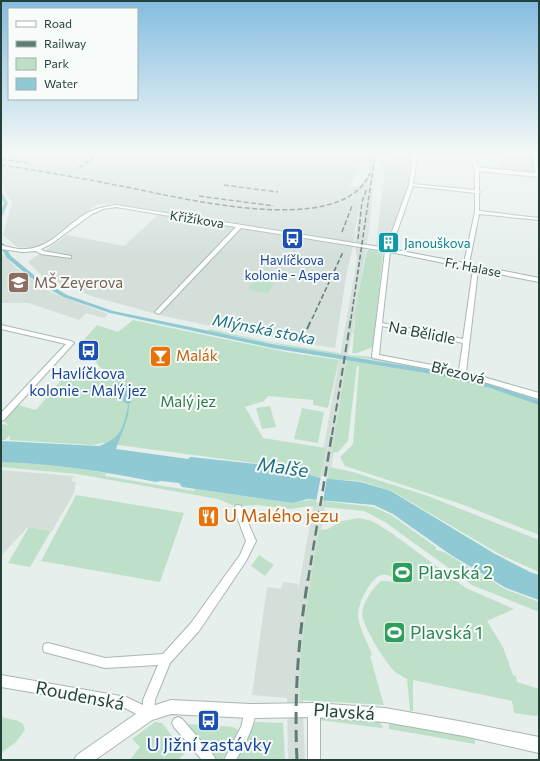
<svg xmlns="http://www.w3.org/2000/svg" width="540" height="761" font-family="Commissioner,sans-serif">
  <rect width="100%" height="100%" fill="#e6efeb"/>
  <path fill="#d4dfda" d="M 1,151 L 268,151 L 360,156 L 361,157 L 357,172 L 349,187 L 359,187 L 364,181 L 368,173 L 367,163 L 363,153 L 381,151 L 376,158 L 369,232 L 357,300 L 358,302 L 355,315 L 356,317 L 353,329 L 355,330 L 352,334 L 348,353 L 342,399 L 311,597 L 305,657 L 303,710 L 305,760 L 288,760 L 287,698 L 252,695 L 267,587 L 281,589 L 283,582 L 298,584 L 298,591 L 357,261 L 355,242 L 360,201 L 355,230 L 354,242 L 347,271 L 335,348 L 247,334 L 160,315 L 91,296 L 42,276 L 28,262 L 67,235 L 124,246 L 162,211 L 116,204 L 98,204 L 44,244 L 32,248 L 17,247 L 3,235 L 12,202 L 3,189 L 6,187 L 1,185 Z
    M 495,151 L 532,154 L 533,164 L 527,164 L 533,165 L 534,174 L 498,170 L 497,161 L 500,160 Z
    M 414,155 L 413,174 L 389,247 L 376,245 L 384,175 L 382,160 Z
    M 3,254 L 15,267 L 43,288 L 62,297 L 108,314 L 105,318 L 86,313 L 79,320 L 28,303 L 1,303 L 1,255 Z
    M 1,470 L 74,476 L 71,481 L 76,482 L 74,493 L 52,531 L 28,527 L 1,556 Z"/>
  <path fill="#bfe0c8" d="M 367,250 L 383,251 L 373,347 L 357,353 L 352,353 C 354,340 353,329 356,317 L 354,315 L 358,302 L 357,300 Z
    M 256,279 L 271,281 L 274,284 L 268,293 L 250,290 L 249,287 Z
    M 133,320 L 286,352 L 339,360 L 328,408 L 313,405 L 313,400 L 268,396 L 264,401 L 245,407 L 263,438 L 326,448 L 320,478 L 285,467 L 103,443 L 93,445 L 9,440 L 11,437 L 9,436 L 5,440 L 1,440 L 1,424 L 8,425 L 4,421 L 18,405 L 36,410 L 66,374 L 87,373 L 108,378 L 128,377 C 115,362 98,382 92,350 L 99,346 L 82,342 L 97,325 L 118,332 Z
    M 209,329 L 270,342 L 338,353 L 341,354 L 341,356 L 208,331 Z
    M 347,355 C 413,358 477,378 539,398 L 539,402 C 476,380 413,365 347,356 Z
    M 347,360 C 366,363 386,364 405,367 C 451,375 495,389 539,404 L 539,535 L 464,505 L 345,466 L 340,457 L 353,444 L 359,367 L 357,365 L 348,441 L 338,452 L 332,453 Z
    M 270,406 L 276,427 L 262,429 L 256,408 Z
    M 302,408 L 324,412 L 318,443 L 294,439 Z
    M 1,462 L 35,462 L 106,473 L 105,476 L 194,491 L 195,489 L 293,503 L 309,500 L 317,500 L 316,507 L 309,506 L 290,509 L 256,505 L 242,506 L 232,505 L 218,499 L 77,474 L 1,467 Z
    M 330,467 L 353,472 L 428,496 L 539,540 L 539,572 L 501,555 L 392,491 L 361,481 L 328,479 Z
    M 76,495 L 184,513 L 160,582 L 41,561 Z
    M 324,501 L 374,507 L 391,515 L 436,547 L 436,550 L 444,552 L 505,589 L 539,602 L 539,612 L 472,585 L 385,522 L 364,511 L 323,507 Z
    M 359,518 L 372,521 L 390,532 L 466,588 L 514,609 L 487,621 L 503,647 L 513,675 L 516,676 L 517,682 L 539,689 L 539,715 L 535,716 L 514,713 L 512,701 L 413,680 L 413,711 L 410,711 L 407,679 C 403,676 397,674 394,671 C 385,661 362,626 362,613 C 363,602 373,588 381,581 L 388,581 L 396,583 L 396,580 C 391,576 385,573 379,576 C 369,581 357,606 358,616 C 359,628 368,643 372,655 L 370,656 L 384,705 L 300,700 C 299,643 310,586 319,530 L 328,529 L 342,521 Z
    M 29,527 L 51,531 L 30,567 L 8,563 Z
    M 259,555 L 274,565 L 265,576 L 251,566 Z
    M 1,717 L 18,721 L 23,724 L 25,730 L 16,742 L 1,753 Z
    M 322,717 L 379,721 L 383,727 L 381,728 L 319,720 Z
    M 155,722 L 162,723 L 185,753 L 178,760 L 130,760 L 140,747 L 132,739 Z
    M 255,722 L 283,723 L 285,760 L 237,760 Z
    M 389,723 L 474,736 L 475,744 L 389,729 Z
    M 185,724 L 207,725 L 207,728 L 219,729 L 220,726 L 233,727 L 240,731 L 222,760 L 213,760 Z"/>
  <path fill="#8ec9d4" d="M 121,382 L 127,386 L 131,403 L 129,403 C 130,418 120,436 116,449 L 181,458 L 187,459 L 191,457 L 285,467 L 320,478 L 361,482 L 391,491 L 495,554 L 530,572 L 539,575 L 539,600 L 506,588 L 451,555 L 393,514 L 374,505 L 308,499 L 293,503 L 182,487 L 179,483 L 161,481 L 156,482 C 105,472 54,463 1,462 L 1,441 L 99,446 C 121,438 123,429 128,406 L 127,403 L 125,403 C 120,397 109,388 121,382 Z"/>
  <path fill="#e6efeb" d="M 321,476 L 327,477 L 323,502 L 316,502 Z"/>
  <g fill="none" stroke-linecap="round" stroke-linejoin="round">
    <path fill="#8ec9d4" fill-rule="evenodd" d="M 1,193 L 3,194 L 8,203 L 3,215 L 1,216 L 1,210 L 4,203 L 1,198 Z
      M 1,243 L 3,243 L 11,256 L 35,276 L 67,295 L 113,311 L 272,344 L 438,371 L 493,385 L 539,401 L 539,405 L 490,388 L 438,375 L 272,348 L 110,313 L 63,297 L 31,278 L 7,258 L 1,248 Z"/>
    <defs>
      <path id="minor" d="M 409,151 L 413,151 L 417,157 L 413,184 L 475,190 L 475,169 L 468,151 L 472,151 L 479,169 L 479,191 L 480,192 L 479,193 L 479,211 L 539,218 L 539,220 L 479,214 L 469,264 L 539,278 L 539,282 L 478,270 L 466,372 L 539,393 L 539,399 L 461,375 L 373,358 L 372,356 L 385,251 L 241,228 L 160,313 L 158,314 L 155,312 L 156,311 L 236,227 L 116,207 L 103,209 L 92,214 L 51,244 L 41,249 L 43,251 L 71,256 L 71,258 L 41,254 L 36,251 L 23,252 L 1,249 L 1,245 C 9,247 17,250 26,249 C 52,248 67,223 89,212 C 98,208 107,206 116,205 L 386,248 L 409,185 L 413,157 ZM 413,186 L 475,193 L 475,212 L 464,263 L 391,249 ZM 390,252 L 473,269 L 463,339 L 382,323 ZM 382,326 L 463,343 L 459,370 L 379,355 Z
        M 1,325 L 71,341 L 74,343 L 4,420 L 1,421 L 1,413 L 66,344 L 1,329 Z
        M 238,505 L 241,506 L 256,541 L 246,561 L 199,631 L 170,663 L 155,700 L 154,714 L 152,718 L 148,720 L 125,708 L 1,687 L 1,675 L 126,697 L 143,705 L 143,700 L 158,665 L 105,668 L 48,653 L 44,652 L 43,648 L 44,644 L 48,643 L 105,658 L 163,654 L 191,623 L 240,555 L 246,541 L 234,509 L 235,506 Z
        M 314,704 L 318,706 L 320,710 L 320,760 L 308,760 L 308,710 L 310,706 Z
        M 250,705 L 254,707 C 259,720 243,748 236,760 L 224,760 L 241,727 L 246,707 Z
        M 178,717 L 182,719 L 214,756 L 216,760 L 202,760 L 174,727 L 172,723 L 174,719 Z"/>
      <path id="tertiary" d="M 532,151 L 537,151 L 539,177 L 477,171 L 474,169 L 477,167 L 535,173 Z
        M 171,700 L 250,704 L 314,703 L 385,708 L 464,722 L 539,737 L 539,753 L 464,736 L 385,722 L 314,717 L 250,718 L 171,714 L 152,720 L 95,760 L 74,760 L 77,755 L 143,709 Z"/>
      <path id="secondary" d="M 294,151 L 408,151 L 361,156 Z"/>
    </defs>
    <use href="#minor" stroke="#a8b8b2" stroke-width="2"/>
    <use href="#tertiary" stroke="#a8b8b2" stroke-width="2"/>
    <use href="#secondary" stroke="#a4bbb3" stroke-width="2"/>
    <use href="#minor" fill="#fff" fill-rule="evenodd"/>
    <use href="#tertiary" fill="#fff" fill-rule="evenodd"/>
    <use href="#secondary" fill="#fff" fill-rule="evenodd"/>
    <path stroke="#5f7d75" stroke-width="1.5" stroke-dasharray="5 2.5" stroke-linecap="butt" d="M 1,159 L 28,163
      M 1,165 C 41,171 81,178 121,186 C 175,196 342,241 370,173
      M 79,168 L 100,153
      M 224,185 L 278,192
      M 199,196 L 274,206
      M 342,232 L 352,206
      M 358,239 L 362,202 L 367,188
      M 312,319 L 343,252
      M 351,319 L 374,162 L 378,151"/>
    <path stroke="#5f7d75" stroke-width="2" stroke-dasharray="8 4" stroke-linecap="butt" d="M 302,340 L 312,318
      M 332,435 L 351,318"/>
    <path stroke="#5f7d75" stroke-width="2.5" stroke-dasharray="10 5" stroke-linecap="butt" d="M 308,580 L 332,434"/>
    <path stroke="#5f7d75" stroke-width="3" stroke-dasharray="12 6" stroke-linecap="butt" d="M 297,760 C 294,699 298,639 308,579"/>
  </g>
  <linearGradient id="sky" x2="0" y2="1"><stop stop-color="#84bce0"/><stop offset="0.59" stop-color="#f4f8f6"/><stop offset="1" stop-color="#f4f8f6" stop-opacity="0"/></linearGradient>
  <rect width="540" height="258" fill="url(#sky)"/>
  <defs>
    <symbol id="bus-square" viewBox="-11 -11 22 22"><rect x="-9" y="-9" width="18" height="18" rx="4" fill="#1a4fb4" stroke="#f7fbf9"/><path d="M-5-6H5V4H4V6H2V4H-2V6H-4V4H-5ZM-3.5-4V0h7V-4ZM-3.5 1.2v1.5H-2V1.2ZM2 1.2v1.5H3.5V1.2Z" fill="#fff"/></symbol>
    <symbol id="building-square" viewBox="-11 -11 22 22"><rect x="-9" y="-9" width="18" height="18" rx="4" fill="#0f9aa8" stroke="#f7fbf9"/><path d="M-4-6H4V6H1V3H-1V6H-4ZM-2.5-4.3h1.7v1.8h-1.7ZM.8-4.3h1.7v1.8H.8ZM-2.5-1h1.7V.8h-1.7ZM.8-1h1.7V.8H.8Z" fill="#fff"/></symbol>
    <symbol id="school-square" viewBox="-11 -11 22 22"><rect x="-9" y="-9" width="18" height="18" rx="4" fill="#8d6e63" stroke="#f7fbf9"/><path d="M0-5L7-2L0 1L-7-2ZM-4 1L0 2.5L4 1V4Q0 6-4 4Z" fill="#fff"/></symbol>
    <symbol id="bar-square" viewBox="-11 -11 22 22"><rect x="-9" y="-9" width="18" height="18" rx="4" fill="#e8710a" stroke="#f7fbf9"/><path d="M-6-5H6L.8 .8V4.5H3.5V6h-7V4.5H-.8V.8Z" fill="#fff"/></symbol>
    <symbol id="restaurant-square" viewBox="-11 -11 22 22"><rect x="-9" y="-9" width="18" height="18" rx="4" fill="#e8710a" stroke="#f7fbf9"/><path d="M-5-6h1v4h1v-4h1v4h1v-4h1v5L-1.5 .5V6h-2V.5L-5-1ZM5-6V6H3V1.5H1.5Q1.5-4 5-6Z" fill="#fff"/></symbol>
    <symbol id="stadium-square" viewBox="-11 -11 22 22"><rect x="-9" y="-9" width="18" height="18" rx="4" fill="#2e9e5b" stroke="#f7fbf9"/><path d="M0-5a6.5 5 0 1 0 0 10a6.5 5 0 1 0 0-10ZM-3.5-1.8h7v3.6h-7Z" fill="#fff"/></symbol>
  </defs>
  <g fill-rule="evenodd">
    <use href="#bus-square" x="280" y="226" width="25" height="25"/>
    <use href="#building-square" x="376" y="230" width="25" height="25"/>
    <use href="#school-square" x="6" y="270" width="25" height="25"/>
    <use href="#bus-square" x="76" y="338" width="25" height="25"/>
    <use href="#bar-square" x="148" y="344" width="25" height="25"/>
    <use href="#restaurant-square" x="196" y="504" width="25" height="25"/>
    <use href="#stadium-square" x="390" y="560" width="25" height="25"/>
    <use href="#stadium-square" x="382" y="620" width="25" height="25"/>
    <use href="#bus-square" x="196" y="708" width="25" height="25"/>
  </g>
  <g text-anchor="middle" stroke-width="4" stroke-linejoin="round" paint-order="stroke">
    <g font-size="13" fill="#24423a" stroke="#f7fbf9">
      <text transform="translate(197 219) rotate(9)" y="5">Křižíkova</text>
      <text transform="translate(473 267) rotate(11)" y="5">Fr. Halase</text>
    </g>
    <g font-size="13" fill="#0d838f" stroke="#f7fbf9" text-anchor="start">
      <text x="404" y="248">Janouškova</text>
    </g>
    <g font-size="13" fill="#164399" stroke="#f7fbf9">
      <text x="292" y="265">Havlíčkova<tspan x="292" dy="15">kolonie - Aspera</tspan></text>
    </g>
    <g font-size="15" fill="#785e54" stroke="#f7fbf9" text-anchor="start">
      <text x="34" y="288">MŠ Zeyerova</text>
    </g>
    <g font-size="15" fill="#24423a" stroke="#f7fbf9">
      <text transform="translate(422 333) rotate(11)" y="5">Na Bělidle</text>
      <text transform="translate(458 373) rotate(14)" y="5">Březová</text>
    </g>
    <g font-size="15" fill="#c56008" stroke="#f7fbf9" text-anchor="start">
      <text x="176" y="361">Malák</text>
    </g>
    <g font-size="15" fill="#164399" stroke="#f7fbf9">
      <text x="88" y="379">Havlíčkova<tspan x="88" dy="17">kolonie - Malý jez</tspan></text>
    </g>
    <g font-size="15" fill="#2d7a4b" stroke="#f7fbf9">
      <text x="188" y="407">Malý jez</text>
    </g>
    <g font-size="16" font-style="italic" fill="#1c6f80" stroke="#f7fbf9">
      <text transform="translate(264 329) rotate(11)" y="6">Mlýnská stoka</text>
    </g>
    <g font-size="18" fill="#c56008" stroke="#f7fbf9" text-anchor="start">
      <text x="224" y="522">U Malého jezu</text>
    </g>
    <g font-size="18" fill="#27864d" stroke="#f7fbf9" text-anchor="start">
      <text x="418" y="579">Plavská 2</text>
      <text x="410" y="639">Plavská 1</text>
    </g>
    <g font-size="18" fill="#24423a" stroke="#f7fbf9">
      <text transform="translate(80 696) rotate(11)" y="6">Roudenská</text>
      <text transform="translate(344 712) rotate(4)" y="6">Plavská</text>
    </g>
    <g font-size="18" fill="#164399" stroke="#f7fbf9">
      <text x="209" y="751">U Jižní zastávky</text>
    </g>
    <g font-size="19" font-style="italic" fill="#1c6f80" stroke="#f7fbf9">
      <text transform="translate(283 467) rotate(8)" y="7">Malše</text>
    </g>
  </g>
  <rect width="540" height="761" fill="none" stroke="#24423a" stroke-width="4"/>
  <rect x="8" y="8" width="130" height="92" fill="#f7fbf9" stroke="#a3b1ad"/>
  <rect x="16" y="21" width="20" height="6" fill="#ffffff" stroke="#a3b1ad"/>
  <text x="44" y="28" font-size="12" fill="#24423a">Road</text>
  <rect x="16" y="41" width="20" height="6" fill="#5f7d75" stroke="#a3b1ad"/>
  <text x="44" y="48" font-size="12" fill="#24423a">Railway</text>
  <rect x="16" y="58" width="20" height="12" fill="#bfe0c8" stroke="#a3b1ad"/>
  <text x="44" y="68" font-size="12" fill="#24423a">Park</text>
  <rect x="16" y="78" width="20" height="12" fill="#8ec9d4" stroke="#a3b1ad"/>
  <text x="44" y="88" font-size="12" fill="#24423a">Water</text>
</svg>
